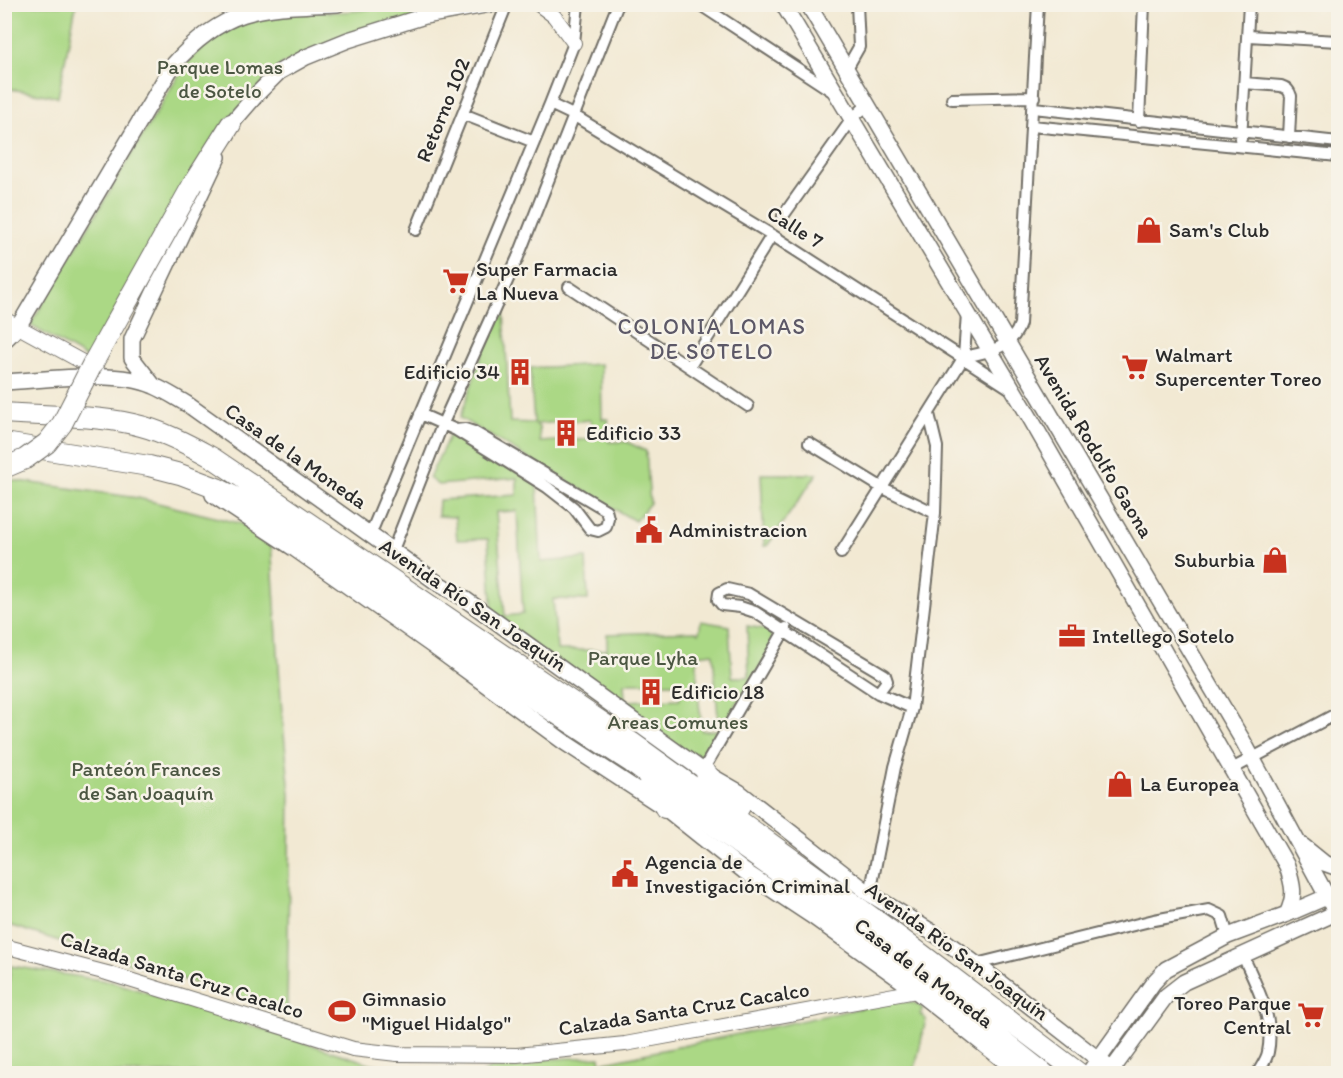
<svg xmlns="http://www.w3.org/2000/svg" width="1343" height="1078" font-family="Itim,sans-serif">
  <rect width="100%" height="100%" fill="#f7f3e8"/>
  <filter id="ink" filterUnits="userSpaceOnUse"><feTurbulence type="fractalNoise" baseFrequency=".0167" numOctaves="2"/><feDisplacementMap in="SourceGraphic" scale="12" xChannelSelector="R" yChannelSelector="G"/><feConvolveMatrix kernelMatrix="1 2 1 2 8 2 1 2 1" color-interpolation-filters="sRGB"/></filter>
  <filter id="wash" filterUnits="userSpaceOnUse"><feTurbulence type="fractalNoise" baseFrequency=".008" numOctaves="4" result="noise"/><feDisplacementMap in="SourceGraphic" scale="24" xChannelSelector="R" yChannelSelector="G"/><feGaussianBlur stdDeviation="1.35" result="paint"/><feColorMatrix in="noise" values="0 0 0 0 0 0 0 0 0 0 0 0 0 0 0 0 0 1.4 0 .05"/><feComposite in="paint" operator="in"/></filter>
  <g filter="url(#wash)">
    <rect width="100%" height="100%" fill="#f2e9d3"/>
    <path fill="#abd885" stroke="#6b8258" stroke-width="1.5" fill-rule="evenodd" d="M 4,5 L 76,5 L 58,97 L 5,88 Z
      M 381,5 L 457,5 L 282,64 L 222,126 L 88,359 L 30,325 L 181,71 C 194,56 209,35 227,25 C 253,12 288,12 317,12 C 339,12 360,13 381,5 Z
      M 503,294 L 510,422 L 534,423 L 530,368 L 601,364 L 602,419 L 608,419 L 609,442 L 627,442 L 646,451 L 650,503 L 635,521 L 460,418 ZM 591,420 L 592,439 L 540,442 L 539,427 L 535,424 Z
      M 452,430 L 537,485 L 541,562 L 586,558 L 588,600 L 553,599 L 557,650 L 607,650 L 607,634 L 696,631 L 699,633 L 701,621 L 729,626 L 732,677 L 749,677 L 747,626 L 770,630 L 774,645 L 699,764 L 493,616 L 488,539 L 457,540 L 455,517 L 438,516 L 439,500 L 517,495 L 517,478 L 438,485 L 429,478 ZM 517,511 L 523,614 L 505,616 L 496,512 ZM 713,653 L 719,730 L 702,731 L 697,683 L 697,655 ZM 624,683 L 677,683 L 680,699 L 625,701 Z
      M 761,474 L 817,474 L 767,546 L 764,546 Z
      M 12,480 L 138,498 L 242,524 L 271,542 L 282,714 L 290,794 L 287,1012 L 5,924 L 4,483 Z
      M 11,966 L 113,982 L 372,1064 L 425,1073 L 5,1073 L 4,1011 Z
      M 890,1002 C 902,1002 915,999 923,1009 L 920,1014 L 926,1019 L 914,1073 L 482,1074 L 499,1061 L 600,1057 L 601,1063 Z"/>
  </g>
  <g filter="url(#ink)">
    <g fill="none" stroke-linecap="round" stroke-linejoin="round">
      <defs>
        <path id="minor" d="M 699,4 L 835,93
          M 1248,36 L 1338,41
          M 846,70 L 859,47 L 857,4
          M 1244,83 L 1281,86 C 1287,88 1289,90 1291,96 L 1289,137
          M 952,99 L 1034,97
          M 550,104 L 573,115 L 772,235 L 1011,389
          M 1034,108 L 1338,142
          M 463,114 L 534,142
          M 1139,121 L 1144,4
          M 1032,126 L 1338,156
          M 1241,139 L 1249,4
          M 783,216 L 852,119 L 867,105
          M 416,230 L 507,4
          M 569,287 L 748,406
          M 964,357 L 967,313
          M 690,366 L 772,235
          M 420,414 L 456,430 L 547,487 L 574,508 L 590,529 L 598,531 L 606,527 L 608,518 L 606,510 L 474,432 L 465,429 L 456,430
          M 809,443 L 881,487 L 935,513
          M 370,535 L 550,104 L 574,43 L 578,4
          M 393,550 L 443,423 L 518,257 L 618,4
          M 841,553 L 964,357 C 987,352 1012,349 1020,324 L 1038,4
          M 878,693 L 887,681 L 885,675 L 749,594 L 727,589 L 719,593 L 718,600 L 722,605 L 740,607 L 755,612 L 878,693 L 912,708
          M 703,770 L 786,628
          M 1230,770 L 1338,713
          M 870,894 L 895,767 L 912,708 L 935,513 L 937,447 L 929,414
          M 1243,956 C 1256,985 1275,1019 1268,1052 C 1267,1059 1261,1067 1257,1074
          M 976,964 L 1154,920 L 1209,910 L 1222,916 L 1228,936"/>
        <path id="tertiary" d="M 538,4 L 554,16 L 574,43
          M 4,319 L 97,370
          M 4,946 L 107,973 L 353,1049 L 397,1054 L 517,1055 L 625,1044 L 916,991"/>
        <path id="secondary" d="M 783,4 L 1029,416 L 1287,866 C 1293,885 1296,896 1287,914
          M 808,4 L 1243,741 L 1336,913
          M 227,135 L 231,124 L 257,94 L 279,72 L 306,57 L 348,40 L 425,16 L 491,4
          M 4,341 L 18,327 L 173,65 C 226,5 264,7 338,4
          M 4,382 C 45,380 117,369 154,386 C 166,391 176,398 187,404 L 439,584 L 462,597 L 706,773 L 739,792 L 870,894 L 938,936 L 976,964 L 1117,1074
          M 153,385 L 132,358 L 132,339 L 218,157
          M 213,495 L 295,549 L 433,646 L 564,742 L 665,808 L 744,871 L 812,916 L 916,991 L 1021,1074
          M 1303,846 L 1324,863 L 1338,868
          M 1088,1074 L 1153,983 L 1166,969 L 1228,936 L 1287,914 L 1338,892
          M 1109,1074 L 1166,996 L 1184,982 L 1338,912"/>
        <path id="motorway" d="M 193,184 L 231,124
          M 4,413 C 47,416 91,415 133,424 C 161,430 188,444 213,458 L 634,744 L 895,934 L 1080,1074
          M 4,443 L 149,466 L 180,474 L 217,488 L 235,497 L 332,559 L 424,620 L 528,695 L 632,763 L 737,843 L 885,948 L 1045,1074
          M 706,773 L 723,792 L 740,807
          M 649,783 L 657,789 L 665,808"/>
      </defs>
      <use href="#minor" stroke="#716e66" stroke-width="14"/>
      <use href="#tertiary" stroke="#716e66" stroke-width="16"/>
      <use href="#secondary" stroke="#716e66" stroke-width="18"/>
      <use href="#motorway" stroke="#716e66" stroke-width="22"/>
      <use href="#minor" stroke="#fff" stroke-width="10"/>
      <use href="#tertiary" stroke="#fff" stroke-width="14"/>
      <use href="#secondary" stroke="#fff" stroke-width="15"/>
      <use href="#motorway" stroke="#fff" stroke-width="20"/>
      <defs>
        <path id="motorway-bridge" d="M 4,468 L 25,459 L 47,443 L 62,424 L 93,363 L 193,184"/>
      </defs>
      <use href="#motorway-bridge" stroke="#716e66" stroke-width="22" stroke-linecap="butt"/>
      <use href="#motorway-bridge" stroke="#fff" stroke-width="20"/>
    </g>
  </g>
  <defs>
    <symbol id="shop-bare" viewBox="-9 -9 18 18"><path d="M-5-2.5h2.3a2.7 3.5 0 0 1 5.4 0H5L5.5 6h-11ZM-1.5-2.5h3a1.5 2.3 0 0 0-3 0Z" fill="#c8321e" stroke="#f7f3e8" stroke-width="2.5" paint-order="stroke"/></symbol>
    <symbol id="supermarket-bare" viewBox="-9 -9 18 18"><path d="M-6-5.5h2.5l.6 2H6L4.5 2H-2.5L-4.4-4H-6ZM-1.5 3.2a1.3 1.3 0 1 0 .1 0ZM3 3.2a1.3 1.3 0 1 0 .1 0Z" fill="#c8321e" stroke="#f7f3e8" stroke-width="2.5" paint-order="stroke"/></symbol>
    <symbol id="building-bare" viewBox="-9 -9 18 18"><path d="M-4-6H4V6H1V3H-1V6H-4ZM-2.5-4.3h1.7v1.8h-1.7ZM.8-4.3h1.7v1.8H.8ZM-2.5-1h1.7V.8h-1.7ZM.8-1h1.7V.8H.8Z" fill="#c8321e" stroke="#f7f3e8" stroke-width="2.5" paint-order="stroke"/></symbol>
    <symbol id="civic-bare" viewBox="-9 -9 18 18"><path d="M-.6-6.5H3V-4.5H.6V-3L4-1V1h2V6H-6V1h2V-1L-.6-3ZM-1.2 2.5V6h2.4V2.5Z" fill="#c8321e" stroke="#f7f3e8" stroke-width="2.5" paint-order="stroke"/></symbol>
    <symbol id="office-bare" viewBox="-9 -9 18 18"><path d="M-6-3h4V-5.5h4V-3h4V5H-6ZM-1-4.5V-3h2v-1.5ZM-6 0V1H6V0Z" fill="#c8321e" stroke="#f7f3e8" stroke-width="2.5" paint-order="stroke"/></symbol>
    <symbol id="stadium-bare" viewBox="-9 -9 18 18"><path d="M0-5a6.5 5 0 1 0 0 10a6.5 5 0 1 0 0-10ZM-3.5-1.8h7v3.6h-7Z" fill="#c8321e" stroke="#f7f3e8" stroke-width="2.5" paint-order="stroke"/></symbol>
  </defs>
  <g fill-rule="evenodd">
    <use href="#shop-bare" x="1130" y="211" width="38" height="38"/>
    <use href="#supermarket-bare" x="437" y="262" width="38" height="38"/>
    <use href="#supermarket-bare" x="1116" y="348" width="38" height="38"/>
    <use href="#building-bare" x="501" y="353" width="38" height="38"/>
    <use href="#building-bare" x="547" y="414" width="38" height="38"/>
    <use href="#civic-bare" x="630" y="511" width="38" height="38"/>
    <use href="#shop-bare" x="1256" y="541" width="38" height="38"/>
    <use href="#office-bare" x="1053" y="617" width="38" height="38"/>
    <use href="#building-bare" x="632" y="673" width="38" height="38"/>
    <use href="#shop-bare" x="1101" y="765" width="38" height="38"/>
    <use href="#civic-bare" x="606" y="855" width="38" height="38"/>
    <use href="#stadium-bare" x="323" y="992" width="38" height="38"/>
    <use href="#supermarket-bare" x="1292" y="996" width="38" height="38"/>
  </g>
  <g text-anchor="middle" stroke-width="5" stroke-linejoin="round" paint-order="stroke">
    <g font-size="21" fill="#4b5642" stroke="#f7f3e8">
      <text x="220" y="74">Parque Lomas<tspan x="220" dy="24">de Sotelo</tspan></text>
      <text x="643" y="665">Parque Lyha</text>
      <text x="678" y="729">Areas Comunes</text>
      <text x="146" y="776">Panteón Frances<tspan x="146" dy="24">de San Joaquín</tspan></text>
    </g>
    <g font-size="21" fill="#2b2b2b" stroke="#f7f3e8">
      <text transform="translate(443 110) rotate(-68)" y="7">Retorno 102</text>
      <text transform="translate(795 227) rotate(32)" y="7">Calle 7</text>
      <text transform="translate(1094 446) rotate(59)" y="7">Avenida Rodolfo Gaona</text>
      <text transform="translate(296 456) rotate(35)" y="7">Casa de la Moneda</text>
      <text transform="translate(473 605) rotate(34)" y="7">Avenida Río San Joaquín</text>
      <text transform="translate(957 951) rotate(36)" y="7">Avenida Río San Joaquín</text>
      <text transform="translate(924 973) rotate(37)" y="7">Casa de la Moneda</text>
      <text transform="translate(182 975) rotate(17)" y="7">Calzada Santa Cruz Cacalco</text>
      <text transform="translate(684 1009) rotate(-9)" y="7">Calzada Santa Cruz Cacalco</text>
    </g>
    <g font-size="21" fill="#2b2b2b" stroke="#f7f3e8" text-anchor="start">
      <text x="1169" y="237">Sam's Club</text>
      <text x="476" y="276">Super Farmacia<tspan x="476" dy="24">La Nueva</tspan></text>
      <text x="1155" y="362">Walmart<tspan x="1155" dy="24">Supercenter Toreo</tspan></text>
      <text x="500" y="379" text-anchor="end">Edificio 34</text>
      <text x="586" y="440">Edificio 33</text>
      <text x="669" y="537">Administracion</text>
      <text x="1255" y="567" text-anchor="end">Suburbia</text>
      <text x="1092" y="643">Intellego Sotelo</text>
      <text x="671" y="699">Edificio 18</text>
      <text x="1140" y="791">La Europea</text>
      <text x="645" y="869">Agencia de<tspan x="645" dy="24">Investigación Criminal</tspan></text>
      <text x="362" y="1006">Gimnasio<tspan x="362" dy="24">"Miguel Hidalgo"</tspan></text>
      <text x="1291" y="1010" text-anchor="end">Toreo Parque<tspan x="1291" dy="24">Central</tspan></text>
    </g>
    <g font-size="22" letter-spacing="1.5" fill="#5c5867" stroke="#f7f3e8">
      <text x="712" y="334">COLONIA LOMAS<tspan x="712" dy="25">DE SOTELO</tspan></text>
    </g>
  </g>
  <rect width="1343" height="1078" fill="none" stroke="#f7f3e8" stroke-width="24"/>
</svg>
